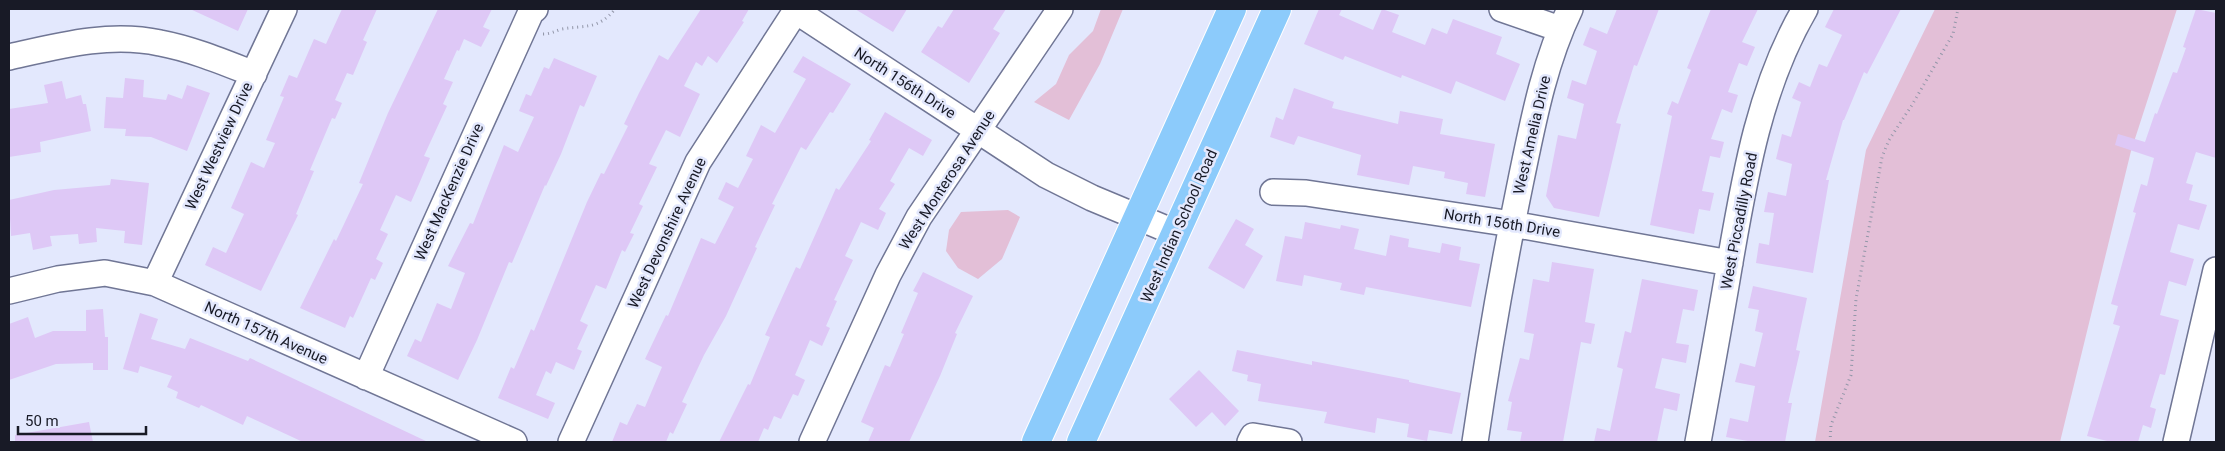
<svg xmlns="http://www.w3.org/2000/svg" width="2225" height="451" font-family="Roboto,sans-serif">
  <rect width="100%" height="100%" fill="#e3e8fd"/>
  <path fill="#e3bfd7" d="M 1101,9 L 1123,9 L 1100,64 L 1069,120 L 1034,102 L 1056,84 L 1069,55 L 1093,31 Z
    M 1935,9 L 2177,9 L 2131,151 L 2060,442 L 1815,442 L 1866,150 Z
    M 1008,210 L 1020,217 L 1002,259 L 978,279 L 958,268 L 946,251 L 949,230 L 961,212 Z"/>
  <path fill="#dec8f6" d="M 190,9 L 248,9 L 238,31 Z
    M 342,9 L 377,9 L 363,40 L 367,42 L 353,75 L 347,73 L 335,100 L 342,103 L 335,119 L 332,118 L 310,170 L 314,171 L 296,214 L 298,215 L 261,291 L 205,265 L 213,247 L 226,253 L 244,214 L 231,208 L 251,162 L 264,168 L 275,143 L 266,140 L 284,97 L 280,96 L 289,75 L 297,78 L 314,39 L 326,44 Z
    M 438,9 L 492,9 L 483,27 L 490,30 L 481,47 L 464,39 L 459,51 L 457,50 L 444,79 L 453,82 L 443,104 L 447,106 L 424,156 L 430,158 L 419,184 L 411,202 L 396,195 L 380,230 L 388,234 L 376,259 L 383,263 L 375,280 L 371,278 L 353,318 L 350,316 L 345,328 L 300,308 L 334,239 L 336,241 L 363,184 L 359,183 L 388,113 Z
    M 701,9 L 749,9 L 742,21 L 744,22 L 717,63 L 708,56 L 702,66 L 696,62 L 684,86 L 700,94 L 680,137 L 666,130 L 649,164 L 657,167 L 639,204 L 643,206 L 630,233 L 634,234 L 625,252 L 622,250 L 606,289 L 596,285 L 580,321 L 588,325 L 577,349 L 582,351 L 574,370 L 556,362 L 551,374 L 546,371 L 536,395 L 555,403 L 548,419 L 498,398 L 511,367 L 514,369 L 531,329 L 534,331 L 587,202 L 601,173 L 604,174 L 628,126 L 624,124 L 639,93 L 659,55 L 668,60 Z
    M 855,9 L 907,9 L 893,32 Z
    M 954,9 L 1006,9 L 993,29 L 1000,33 L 969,83 L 921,52 L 938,26 L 942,28 Z
    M 1319,9 L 1342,9 L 1339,15 L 1373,30 L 1382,9 L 1399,15 L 1392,32 L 1425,45 L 1432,28 L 1447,34 L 1453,19 L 1502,37 L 1496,54 L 1520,64 L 1505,101 L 1456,81 L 1451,94 L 1402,75 L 1401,78 L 1345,56 L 1343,60 L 1304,44 Z
    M 1617,9 L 1659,9 L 1637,66 L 1634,65 L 1616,123 L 1621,124 L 1599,217 L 1554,208 L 1546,196 L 1558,135 L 1576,139 L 1584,104 L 1567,98 L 1572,80 L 1586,85 L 1597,51 L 1583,45 L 1590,27 L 1607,34 Z
    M 1711,9 L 1758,9 L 1742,42 L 1755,47 L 1747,66 L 1739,63 L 1728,92 L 1738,95 L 1732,113 L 1722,109 L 1711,139 L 1724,142 L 1720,158 L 1710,156 L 1702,191 L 1714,193 L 1710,211 L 1699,209 L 1694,234 L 1650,225 L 1672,116 L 1667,114 L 1672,101 L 1678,104 L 1691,70 L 1687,68 Z
    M 1834,9 L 1901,9 L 1867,74 L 1864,72 L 1844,120 L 1843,120 L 1826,180 L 1829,180 L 1813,273 L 1756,263 L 1759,243 L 1769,245 L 1774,213 L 1764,212 L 1768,192 L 1786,196 L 1792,164 L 1776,159 L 1782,134 L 1791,137 L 1801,102 L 1792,98 L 1799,82 L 1810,87 L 1819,64 L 1827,67 L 1842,35 L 1825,27 Z
    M 2196,9 L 2216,13 L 2216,158 L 2196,152 L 2186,183 L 2193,185 L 2189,200 L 2207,205 L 2199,230 L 2178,224 L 2170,252 L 2194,259 L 2186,286 L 2169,281 L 2160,315 L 2179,320 L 2165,375 L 2160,374 L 2150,407 L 2156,409 L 2151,428 L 2143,425 L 2138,442 L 2111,442 L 2087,436 L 2120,326 L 2113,324 L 2118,306 L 2111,304 L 2136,213 L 2133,212 L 2141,184 L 2147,186 L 2154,158 L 2115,145 L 2118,134 L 2145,142 L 2155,113 L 2157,114 L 2173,72 L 2177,73 L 2186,48 L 2183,47 Z
    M 803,56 L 851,84 L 833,113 L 830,112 L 806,150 L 801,147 L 772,204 L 775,205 L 755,247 L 757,248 L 726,316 L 704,355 L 682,402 L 687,404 L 673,434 L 670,432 L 666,442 L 612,442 L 620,422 L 627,425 L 637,404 L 645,407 L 662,367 L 645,359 L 666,315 L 668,316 L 701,238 L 715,244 L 734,207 L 718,199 L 726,182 L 738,188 L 753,159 L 746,156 L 761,125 L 775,133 L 806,79 L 793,72 Z
    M 554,58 L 597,76 L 584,107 L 580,105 L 561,154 L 546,186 L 545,185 L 512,263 L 509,262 L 477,340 L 458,380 L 407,356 L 415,339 L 421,342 L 437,303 L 451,309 L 465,273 L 448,266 L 470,223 L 473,224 L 504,145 L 518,152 L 534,117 L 519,111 L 526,94 L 531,96 L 544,67 L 549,69 Z
    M 125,78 L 144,80 L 143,97 L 166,100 L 168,94 L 182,99 L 187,85 L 210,93 L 187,151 L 151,137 L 125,136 L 126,129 L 104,128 L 106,97 L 123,98 Z
    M 62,81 L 66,99 L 81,95 L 83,104 L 86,104 L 91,131 L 40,142 L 41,152 L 9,157 L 9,109 L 48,103 L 44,85 Z
    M 1294,88 L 1334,102 L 1332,108 L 1398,124 L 1400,111 L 1443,119 L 1440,134 L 1495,144 L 1485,197 L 1466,194 L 1468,183 L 1444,178 L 1445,172 L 1413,166 L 1409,185 L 1357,175 L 1361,155 L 1298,136 L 1294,145 L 1270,137 L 1276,117 L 1283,120 Z
    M 885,112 L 932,140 L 923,156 L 909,148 L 890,181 L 895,184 L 879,209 L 886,213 L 878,230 L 861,222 L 845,256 L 853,260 L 834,300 L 837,301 L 826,326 L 830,328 L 822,346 L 810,340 L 795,375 L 805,380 L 798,396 L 793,394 L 781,419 L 774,416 L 768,430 L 764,428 L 758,442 L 719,442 L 748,384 L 750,385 L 770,337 L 765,335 L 796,267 L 800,269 L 836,188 L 839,190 L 871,141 L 869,140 Z
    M 111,179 L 149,183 L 142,245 L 124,243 L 125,231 L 96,228 L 97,242 L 79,244 L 78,234 L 50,236 L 52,246 L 33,250 L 30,233 L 11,236 L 9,200 L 54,190 L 110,185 Z
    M 1236,219 L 1254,229 L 1245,245 L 1263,256 L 1244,289 L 1208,268 Z
    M 1305,222 L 1340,229 L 1341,225 L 1359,229 L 1354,249 L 1386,256 L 1390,235 L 1409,239 L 1408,247 L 1440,253 L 1442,243 L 1461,247 L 1459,260 L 1480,264 L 1471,307 L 1366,287 L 1364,295 L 1340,290 L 1342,283 L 1304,275 L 1302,286 L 1276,281 L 1285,236 L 1302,239 Z
    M 1552,262 L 1594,269 L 1585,322 L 1595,324 L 1591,344 L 1581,342 L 1563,442 L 1520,442 L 1522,432 L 1507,430 L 1512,402 L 1508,401 L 1520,358 L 1529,360 L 1534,334 L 1524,332 L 1533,279 L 1549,282 Z
    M 923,272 L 973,296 L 955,333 L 957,334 L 940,376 L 909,442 L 868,442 L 874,428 L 861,422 L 885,365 L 890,367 L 904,334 L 901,333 L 918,293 L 913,291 Z
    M 1642,279 L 1698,290 L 1694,311 L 1683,309 L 1676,343 L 1689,345 L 1686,363 L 1662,358 L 1655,388 L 1680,394 L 1677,411 L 1664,408 L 1657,442 L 1594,442 L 1597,428 L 1610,431 L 1623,369 L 1617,367 L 1625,331 L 1631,333 Z
    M 1753,286 L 1807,298 L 1796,350 L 1800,351 L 1788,403 L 1792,403 L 1785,442 L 1753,442 L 1726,437 L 1730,418 L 1748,422 L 1755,386 L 1735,382 L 1740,363 L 1755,367 L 1763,333 L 1755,331 L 1759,310 L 1748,308 Z
    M 103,309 L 105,337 L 108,337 L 108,370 L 93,370 L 93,363 L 56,364 L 9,380 L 9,324 L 28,317 L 35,338 L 53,331 L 86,331 L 86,310 Z
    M 140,313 L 158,319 L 151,339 L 185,349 L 190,338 L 248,361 L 250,358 L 428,442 L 303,442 L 247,416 L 243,425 L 201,405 L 199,408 L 176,398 L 178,392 L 167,387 L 172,376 L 140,366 L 138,373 L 123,369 Z
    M 1237,350 L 1312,365 L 1312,361 L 1409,380 L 1409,382 L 1461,393 L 1452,434 L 1429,430 L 1427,441 L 1407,437 L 1409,424 L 1377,418 L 1375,433 L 1324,423 L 1327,412 L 1258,401 L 1261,384 L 1247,381 L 1248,375 L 1232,371 Z
    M 1199,370 L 1239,411 L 1225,426 L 1212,412 L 1196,427 L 1169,399 Z
    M 89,422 L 93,442 L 15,442 L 15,435 Z"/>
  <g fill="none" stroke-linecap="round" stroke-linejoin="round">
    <defs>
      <path id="minor" d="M 1502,9 L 1560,29
        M 796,11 L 1046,175 L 1092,198 L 1176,233
        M 9,57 C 58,46 109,32 160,43 C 192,49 223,62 254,74
        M 1273,192 L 1306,193 L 1512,224 L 1730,263
        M 155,283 L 284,9
        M 9,291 L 58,279 L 105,273 L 155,283 L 514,442
        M 366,377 L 531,12 L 535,9
        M 571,442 L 698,162 L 797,9
        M 812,442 L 888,275 L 919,217 L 1060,9
        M 1250,442 L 1253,436 L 1289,442
        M 1475,442 C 1488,354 1503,267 1521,180 C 1533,122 1544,63 1570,9
        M 1698,442 C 1709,382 1720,322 1730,262 C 1745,175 1760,86 1805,9
        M 2176,442 L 2216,270"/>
      <path id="major" d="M 1036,442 L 1232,9
        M 1081,442 L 1277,9"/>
    </defs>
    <use href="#minor" stroke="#707695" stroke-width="28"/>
    <use href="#major" stroke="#fff" stroke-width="30"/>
    <path stroke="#9397a9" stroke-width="3" stroke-dasharray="1 4" stroke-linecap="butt" d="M 543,34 C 551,34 555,31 562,29 C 585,25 598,30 615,9
      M 1830,442 L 1831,425 L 1851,375 L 1856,299 L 1882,157 L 1889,140 L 1912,105 L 1953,34 L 1958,9"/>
    <use href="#minor" stroke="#fff" stroke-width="25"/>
    <use href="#major" stroke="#8ccbfb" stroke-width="28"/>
  </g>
  <g text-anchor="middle" stroke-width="5" stroke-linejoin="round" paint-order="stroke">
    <g font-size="15" fill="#181a26" stroke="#e3e8fd">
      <text transform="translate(905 83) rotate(33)" y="5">North 156th Drive</text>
      <text transform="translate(1532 135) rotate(-77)" y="5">West Amelia Drive</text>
      <text transform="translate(219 146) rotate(-65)" y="5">West Westview Drive</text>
      <text transform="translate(947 180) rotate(-57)" y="5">West Monterosa Avenue</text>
      <text transform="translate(449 192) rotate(-66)" y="5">West MacKenzie Drive</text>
      <text transform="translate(1739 221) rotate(-79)" y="5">West Piccadilly Road</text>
      <text transform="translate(1502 223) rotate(9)" y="5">North 156th Drive</text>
      <text transform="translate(1179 226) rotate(-66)" y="5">West Indian School Road</text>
      <text transform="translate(667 233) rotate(-65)" y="5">West Devonshire Avenue</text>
      <text transform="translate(266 333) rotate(24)" y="5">North 157th Avenue</text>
    </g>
  </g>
  <rect width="2225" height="451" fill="none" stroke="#181a26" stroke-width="20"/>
  <path d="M18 426v8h128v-8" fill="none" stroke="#181a26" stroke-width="2.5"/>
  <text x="25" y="426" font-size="15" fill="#181a26" stroke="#e3e8fd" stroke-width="4" paint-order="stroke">50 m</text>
</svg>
